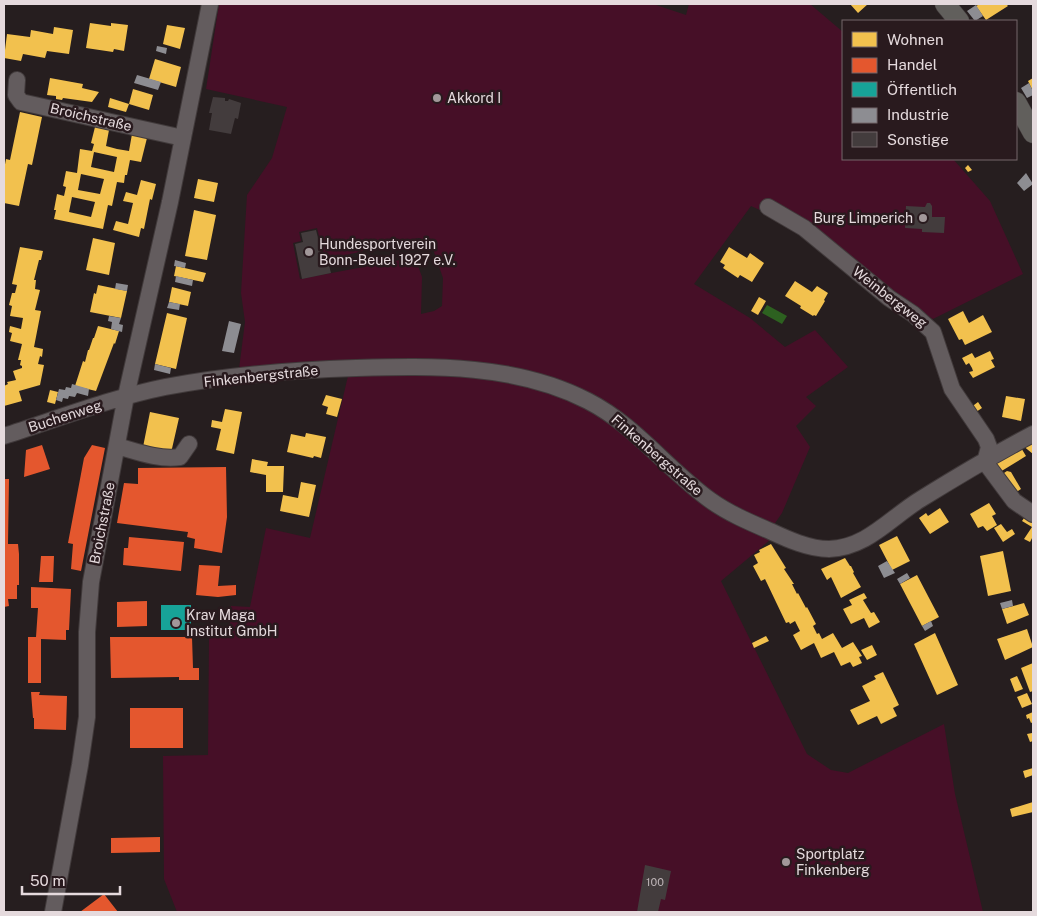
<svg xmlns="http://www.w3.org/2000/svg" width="1037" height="916" font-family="'Public Sans',sans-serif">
  <rect width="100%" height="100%" fill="#261e1f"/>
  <path fill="#460f27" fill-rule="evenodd" d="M 219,4 L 653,4 L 686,15 L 689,4 L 810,4 L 843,32 L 843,159 L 953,159 L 990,201 L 1023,274 L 933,319 L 881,288 L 796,216 L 768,214 L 751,206 L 694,284 L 750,318 L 785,347 L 815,330 L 848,367 L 806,397 L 816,406 L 796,426 L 810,447 L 782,513 L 773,526 L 771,539 L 721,581 L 807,754 L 831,770 L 848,773 L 944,724 L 955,794 L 983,912 L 177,912 L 164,879 L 163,756 L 208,755 L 209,637 L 229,638 L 231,606 L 250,607 L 266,528 L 310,538 L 348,376 L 400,375 L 239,369 L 245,322 L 241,293 L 247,195 L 272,158 L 287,107 L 206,89 ZM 317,228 L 325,260 L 419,238 L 428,242 L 433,249 L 443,278 L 442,306 L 434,311 L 421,314 L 422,277 L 416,260 L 400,260 L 300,279 L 293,243 L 301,241 L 299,232 Z"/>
  <path fill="#2d6120" d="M 767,305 L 787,316 L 782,324 L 762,313 Z"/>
  <path fill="#f2c14e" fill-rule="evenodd" d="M 850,4 L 868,4 L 858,13 Z
    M 980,4 L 1006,4 L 1008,6 L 986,20 L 976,6 Z
    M 90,23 L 111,26 L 111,23 L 128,25 L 124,51 L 114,49 L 113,52 L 86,48 Z
    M 167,25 L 185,28 L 180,49 L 163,44 Z
    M 54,27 L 73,30 L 69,54 L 47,51 L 45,58 L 23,54 L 21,61 L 4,58 L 7,34 L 30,37 L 31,30 L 53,34 Z
    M 155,59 L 181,67 L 176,87 L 149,79 Z
    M 50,78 L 83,84 L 82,88 L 99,92 L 92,102 L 63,98 L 62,100 L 56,99 L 56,96 L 47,95 Z
    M 1033,78 L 1033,91 L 1028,81 Z
    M 133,89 L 153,95 L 149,110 L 129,104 L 126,112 L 108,107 L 110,98 L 129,104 Z
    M 20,112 L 42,117 L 32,165 L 28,164 L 19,206 L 4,203 L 4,170 L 6,159 L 10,160 Z
    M 95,127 L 109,130 L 106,146 L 117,149 L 129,151 L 132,134 L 147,138 L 141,162 L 130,160 L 127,175 L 125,175 L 124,183 L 117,182 L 112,206 L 108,205 L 103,229 L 54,219 L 56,210 L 54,210 L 57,194 L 64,196 L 66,187 L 63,186 L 66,171 L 77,173 L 80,149 L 92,151 L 94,144 L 91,143 ZM 94,152 L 117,157 L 114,172 L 91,167 ZM 81,174 L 104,179 L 100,194 L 78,190 ZM 72,197 L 95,202 L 91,217 L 69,212 Z
    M 968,165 L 972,170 L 968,172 L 965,168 Z
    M 198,179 L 218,183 L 214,202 L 194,198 Z
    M 141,180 L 156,184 L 152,200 L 150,199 L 144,229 L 141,228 L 139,237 L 113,230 L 116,221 L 128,224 L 133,203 L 123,201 L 126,192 L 137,195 Z
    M 194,210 L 216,215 L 207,260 L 185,256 Z
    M 93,238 L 115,243 L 109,275 L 86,270 Z
    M 20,247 L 43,251 L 41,260 L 39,260 L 34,280 L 36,280 L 35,289 L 40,290 L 35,310 L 41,311 L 34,347 L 43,349 L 42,357 L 40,356 L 38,364 L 44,365 L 40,385 L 19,391 L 22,401 L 4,406 L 4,386 L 8,384 L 7,382 L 16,380 L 13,371 L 22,368 L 22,366 L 20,365 L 21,360 L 18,360 L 22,344 L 10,341 L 12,333 L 9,332 L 10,326 L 21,329 L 23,318 L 10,316 L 12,306 L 9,305 L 12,293 L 15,293 L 17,285 L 12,284 Z
    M 729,247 L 747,258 L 750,253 L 764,263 L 752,282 L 740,275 L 738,278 L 723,268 L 725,265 L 720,262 Z
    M 176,266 L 206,273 L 203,282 L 174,276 Z
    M 795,281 L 812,292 L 817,286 L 828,293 L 824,300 L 825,301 L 816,316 L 814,315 L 813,316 L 800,308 L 801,306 L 785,296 Z
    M 98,285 L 127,291 L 121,318 L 90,312 L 94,293 L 96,294 Z
    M 172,287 L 191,292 L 188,306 L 169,302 Z
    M 759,297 L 766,301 L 758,315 L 751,311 Z
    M 963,311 L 969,323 L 983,315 L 992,332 L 965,345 L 962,339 L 959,340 L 948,319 Z
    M 167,313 L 187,318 L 176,369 L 155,364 Z
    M 98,326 L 119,331 L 115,344 L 114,343 L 96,391 L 75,386 L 83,361 L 85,362 L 88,350 L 89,350 L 93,338 L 94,338 Z
    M 990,351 L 994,359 L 991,360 L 995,367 L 973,378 L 969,372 L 973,371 L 972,368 L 969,363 L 966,365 L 962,358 L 972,353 L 975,358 Z
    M 50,390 L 58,392 L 55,404 L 47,402 Z
    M 326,395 L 342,399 L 337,417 L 326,414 L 328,407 L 322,405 Z
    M 1006,396 L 1025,399 L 1021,421 L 1002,417 Z
    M 978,402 L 982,408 L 973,414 L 970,408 Z
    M 225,409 L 242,412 L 234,454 L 216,450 L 221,429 L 211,427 L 212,420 L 222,422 Z
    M 150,412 L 179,418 L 171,453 L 143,447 Z
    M 306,433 L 326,437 L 321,458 L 314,456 L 313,458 L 287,452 L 291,434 L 305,437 Z
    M 1029,442 L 1033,445 L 1033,454 L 1022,445 Z
    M 1020,446 L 1026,456 L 1000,472 L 993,461 Z
    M 252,459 L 268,462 L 267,466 L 284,466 L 283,492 L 266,492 L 266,475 L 250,472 Z
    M 1007,471 L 1011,472 L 1021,489 L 1013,494 L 1001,475 Z
    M 301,482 L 316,485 L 309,517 L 280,511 L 283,495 L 298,498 Z
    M 989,503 L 996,514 L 992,516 L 997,525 L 987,531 L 983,526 L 978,528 L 970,514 Z
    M 940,508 L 949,522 L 930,534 L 919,518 L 926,513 L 928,516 Z
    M 1026,515 L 1033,519 L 1033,536 L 1030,542 L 1024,539 L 1032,527 L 1022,521 Z
    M 1001,524 L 1007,532 L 1012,529 L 1015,534 L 1003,542 L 994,528 Z
    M 897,536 L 910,561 L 892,570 L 879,545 Z
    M 771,544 L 786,568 L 784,569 L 794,584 L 792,584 L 797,594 L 798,593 L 806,608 L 807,607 L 816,624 L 813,626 L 817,634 L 819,633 L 822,639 L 833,633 L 842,648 L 853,642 L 862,656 L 859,657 L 862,663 L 853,667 L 850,662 L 841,666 L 834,652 L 821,658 L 814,643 L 801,650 L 793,635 L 800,631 L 795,621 L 790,624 L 789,622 L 786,623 L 765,579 L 761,581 L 753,566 L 758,563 L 754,555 L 760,552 L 759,550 Z
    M 1003,551 L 1011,591 L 988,596 L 980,556 Z
    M 845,558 L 850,566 L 851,566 L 854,572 L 853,573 L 861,587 L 841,598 L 831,577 L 827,580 L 821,569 Z
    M 917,575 L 939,617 L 922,626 L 900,584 Z
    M 864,593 L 867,598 L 863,600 L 871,613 L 874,612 L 880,622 L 869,628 L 864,618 L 851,624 L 843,609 L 852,605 L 849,600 Z
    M 1024,603 L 1029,615 L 1007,624 L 1002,609 Z
    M 1027,629 L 1033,647 L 1005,660 L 997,639 Z
    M 935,633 L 958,685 L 937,695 L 914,644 Z
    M 766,636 L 769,641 L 754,648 L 752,643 Z
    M 872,645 L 877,655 L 867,660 L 861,650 Z
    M 1033,663 L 1033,691 L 1030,692 L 1021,668 Z
    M 883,672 L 899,705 L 893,708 L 897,716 L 881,724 L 877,716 L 858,725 L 850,710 L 870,701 L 862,686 L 876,679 L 874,676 Z
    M 1017,676 L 1023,689 L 1015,692 L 1010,679 Z
    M 1027,693 L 1032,704 L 1022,708 L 1017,697 Z
    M 1033,712 L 1033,722 L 1031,723 L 1029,718 L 1027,719 L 1026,715 Z
    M 1032,733 L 1033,741 L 1030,742 L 1027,734 Z
    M 1033,768 L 1033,775 L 1025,778 L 1023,771 Z
    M 1033,802 L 1033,812 L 1012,817 L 1010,809 Z"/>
  <path fill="#e4572e" d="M 42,445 L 50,469 L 24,477 L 26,450 Z
    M 92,445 L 105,448 L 81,571 L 71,569 L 73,544 L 68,543 L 84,458 Z
    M 226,467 L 227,517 L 222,553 L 194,548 L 195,539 L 187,537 L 188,532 L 117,523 L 124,483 L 138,484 L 138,468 Z
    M 4,479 L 9,479 L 8,544 L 18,544 L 19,554 L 19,585 L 17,585 L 17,599 L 8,599 L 9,606 L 4,607 Z
    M 129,537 L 184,542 L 181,571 L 123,565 L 124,548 L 128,548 Z
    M 41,556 L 54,556 L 53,582 L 39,582 Z
    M 199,565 L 220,566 L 218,586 L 236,585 L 236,595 L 218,597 L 196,595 Z
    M 31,587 L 71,589 L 69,630 L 66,630 L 66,640 L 41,639 L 41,683 L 28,683 L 28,637 L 36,637 L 38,608 L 31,608 Z
    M 147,601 L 147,626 L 117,627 L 117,602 Z
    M 110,637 L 192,637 L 193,668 L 199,668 L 199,680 L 179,680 L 179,677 L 111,678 Z
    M 31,692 L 40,692 L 39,695 L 67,696 L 66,730 L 34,729 L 34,718 L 33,718 Z
    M 130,708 L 183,708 L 183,748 L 130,748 Z
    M 160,837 L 160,852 L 111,853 L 111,838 Z
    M 104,894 L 118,912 L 80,912 Z"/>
  <path fill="#17a398" d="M 161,605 L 191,605 L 191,630 L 161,630 Z"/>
  <path fill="#8d8d92" d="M 976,5 L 983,16 L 975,21 L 967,11 Z
    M 157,46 L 167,48 L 166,54 L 156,51 Z
    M 137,75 L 161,82 L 158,90 L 134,83 Z
    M 1029,83 L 1033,91 L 1033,95 L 1027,98 L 1021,88 Z
    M 1026,173 L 1033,184 L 1024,191 L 1017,183 Z
    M 175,260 L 186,263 L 185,268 L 174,266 Z
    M 176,276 L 193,280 L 192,286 L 175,282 Z
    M 116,283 L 128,285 L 127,291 L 115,289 Z
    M 169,302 L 180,304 L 179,310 L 167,308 Z
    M 109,316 L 121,318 L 119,324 L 123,325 L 122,332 L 111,329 L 112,322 L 108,321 Z
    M 229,321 L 241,324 L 234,353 L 222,351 Z
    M 155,364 L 171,368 L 170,374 L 154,370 Z
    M 72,384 L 89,389 L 88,396 L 77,393 L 75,397 L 69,396 L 68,399 L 63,398 L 62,402 L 56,400 L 59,389 L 65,390 L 66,387 L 71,388 Z
    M 887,561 L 895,573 L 884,578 L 878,566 Z
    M 907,573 L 910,578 L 900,584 L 897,579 Z
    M 1012,600 L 1013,606 L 1002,609 L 1000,603 Z
    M 931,621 L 933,626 L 925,631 L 922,626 Z"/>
  <path fill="#433c3d" d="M 213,97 L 225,98 L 225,101 L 228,101 L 229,99 L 241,103 L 238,119 L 235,118 L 231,134 L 209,130 L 212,113 L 209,113 Z
    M 927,203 L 930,203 L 932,206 L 932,217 L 945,217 L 944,233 L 922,232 L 922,229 L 905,228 L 906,206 L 925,207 Z
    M 316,230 L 324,262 L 328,261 L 331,273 L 302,279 L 295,244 L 303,242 L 301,233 Z
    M 645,865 L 671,871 L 665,900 L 661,899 L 658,912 L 637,912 Z"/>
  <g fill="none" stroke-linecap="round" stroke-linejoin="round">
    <defs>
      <path id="minor" d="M 17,80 L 16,95 L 21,102 L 183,138
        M 768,207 L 804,228 L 889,298 L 913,314 L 933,332 L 952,389 L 986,439 L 989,447 L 985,462
        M 4,436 C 57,419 111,398 165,387 C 228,375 292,370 356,368 C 433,366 517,364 588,401 C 635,425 667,469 710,500 C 728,513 749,522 770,531 C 787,539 809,549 829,549 C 867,548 891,517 921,499 C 958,476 995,454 1033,434
        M 117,446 C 138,452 159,460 180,457 L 189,444
        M 985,462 L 1014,501 L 1033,514
        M 53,912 L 80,765 L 87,717 L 87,632 L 91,582 L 126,396 L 170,202 L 210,4"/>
      <path id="major" d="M 945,4 L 959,21
        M 1016,102 L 1033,133"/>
    </defs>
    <use href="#minor" stroke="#413a3b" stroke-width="18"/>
    <use href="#major" stroke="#413a3b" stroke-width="21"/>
    <use href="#minor" stroke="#635c5e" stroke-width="16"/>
    <use href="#major" stroke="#615f5c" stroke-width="20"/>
  </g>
  <g fill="#a2989a" stroke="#291a1e" stroke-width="2">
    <circle cx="437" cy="98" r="5"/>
    <circle cx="923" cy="218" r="5"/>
    <circle cx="309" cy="252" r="5"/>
    <circle cx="176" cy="623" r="5"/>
    <circle cx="786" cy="862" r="5"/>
  </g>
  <g text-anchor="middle" stroke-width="5" stroke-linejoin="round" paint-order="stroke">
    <g font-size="11" fill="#bcb2b5">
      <text x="655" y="886">100</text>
    </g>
    <g font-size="14" fill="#e5dadd" stroke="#291a1e" text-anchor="start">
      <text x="447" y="103">Akkord I</text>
      <text x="913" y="223" text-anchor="end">Burg Limperich</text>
      <text x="319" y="249">Hundesportverein<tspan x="319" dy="16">Bonn-Beuel 1927 e.V.</tspan></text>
      <text x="186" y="620">Krav Maga<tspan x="186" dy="16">Institut GmbH</tspan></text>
      <text x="796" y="859">Sportplatz<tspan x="796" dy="16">Finkenberg</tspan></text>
    </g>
    <g font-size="14" fill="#e5dadd" stroke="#291a1e">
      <text transform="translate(91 117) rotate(13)" y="5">Broichstraße</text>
      <text transform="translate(890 297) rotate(38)" y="5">Weinbergweg</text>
      <text transform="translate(261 376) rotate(-6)" y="5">Finkenbergstraße</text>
      <text transform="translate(65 416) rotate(-18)" y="5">Buchenweg</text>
      <text transform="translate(657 455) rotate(41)" y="5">Finkenbergstraße</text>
      <text transform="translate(102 523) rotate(-79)" y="5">Broichstraße</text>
    </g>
  </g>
  <rect width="1037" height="916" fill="none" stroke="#e5dadd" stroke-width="10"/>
  <rect x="842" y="20" width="175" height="140" fill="#291a1e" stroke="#74676a"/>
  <rect x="852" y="32" width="25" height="15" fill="#f2c14e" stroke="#74676a"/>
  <text x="887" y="45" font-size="15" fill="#e5dadd">Wohnen</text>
  <rect x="852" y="58" width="25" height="15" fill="#e4572e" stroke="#74676a"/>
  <text x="887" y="70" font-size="15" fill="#e5dadd">Handel</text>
  <rect x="852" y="82" width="25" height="15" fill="#17a398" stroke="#74676a"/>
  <text x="887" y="95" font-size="15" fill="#e5dadd">Öffentlich</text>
  <rect x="852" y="108" width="25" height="15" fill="#8d8d92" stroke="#74676a"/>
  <text x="887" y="120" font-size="15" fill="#e5dadd">Industrie</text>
  <rect x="852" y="132" width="25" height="15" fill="#433c3d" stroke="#74676a"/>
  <text x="887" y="145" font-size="15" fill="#e5dadd">Sonstige</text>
  <path d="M22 886v8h98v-8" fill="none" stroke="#e5dadd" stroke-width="2.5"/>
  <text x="30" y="886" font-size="15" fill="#e5dadd" stroke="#291a1e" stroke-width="4" paint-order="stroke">50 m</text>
</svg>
